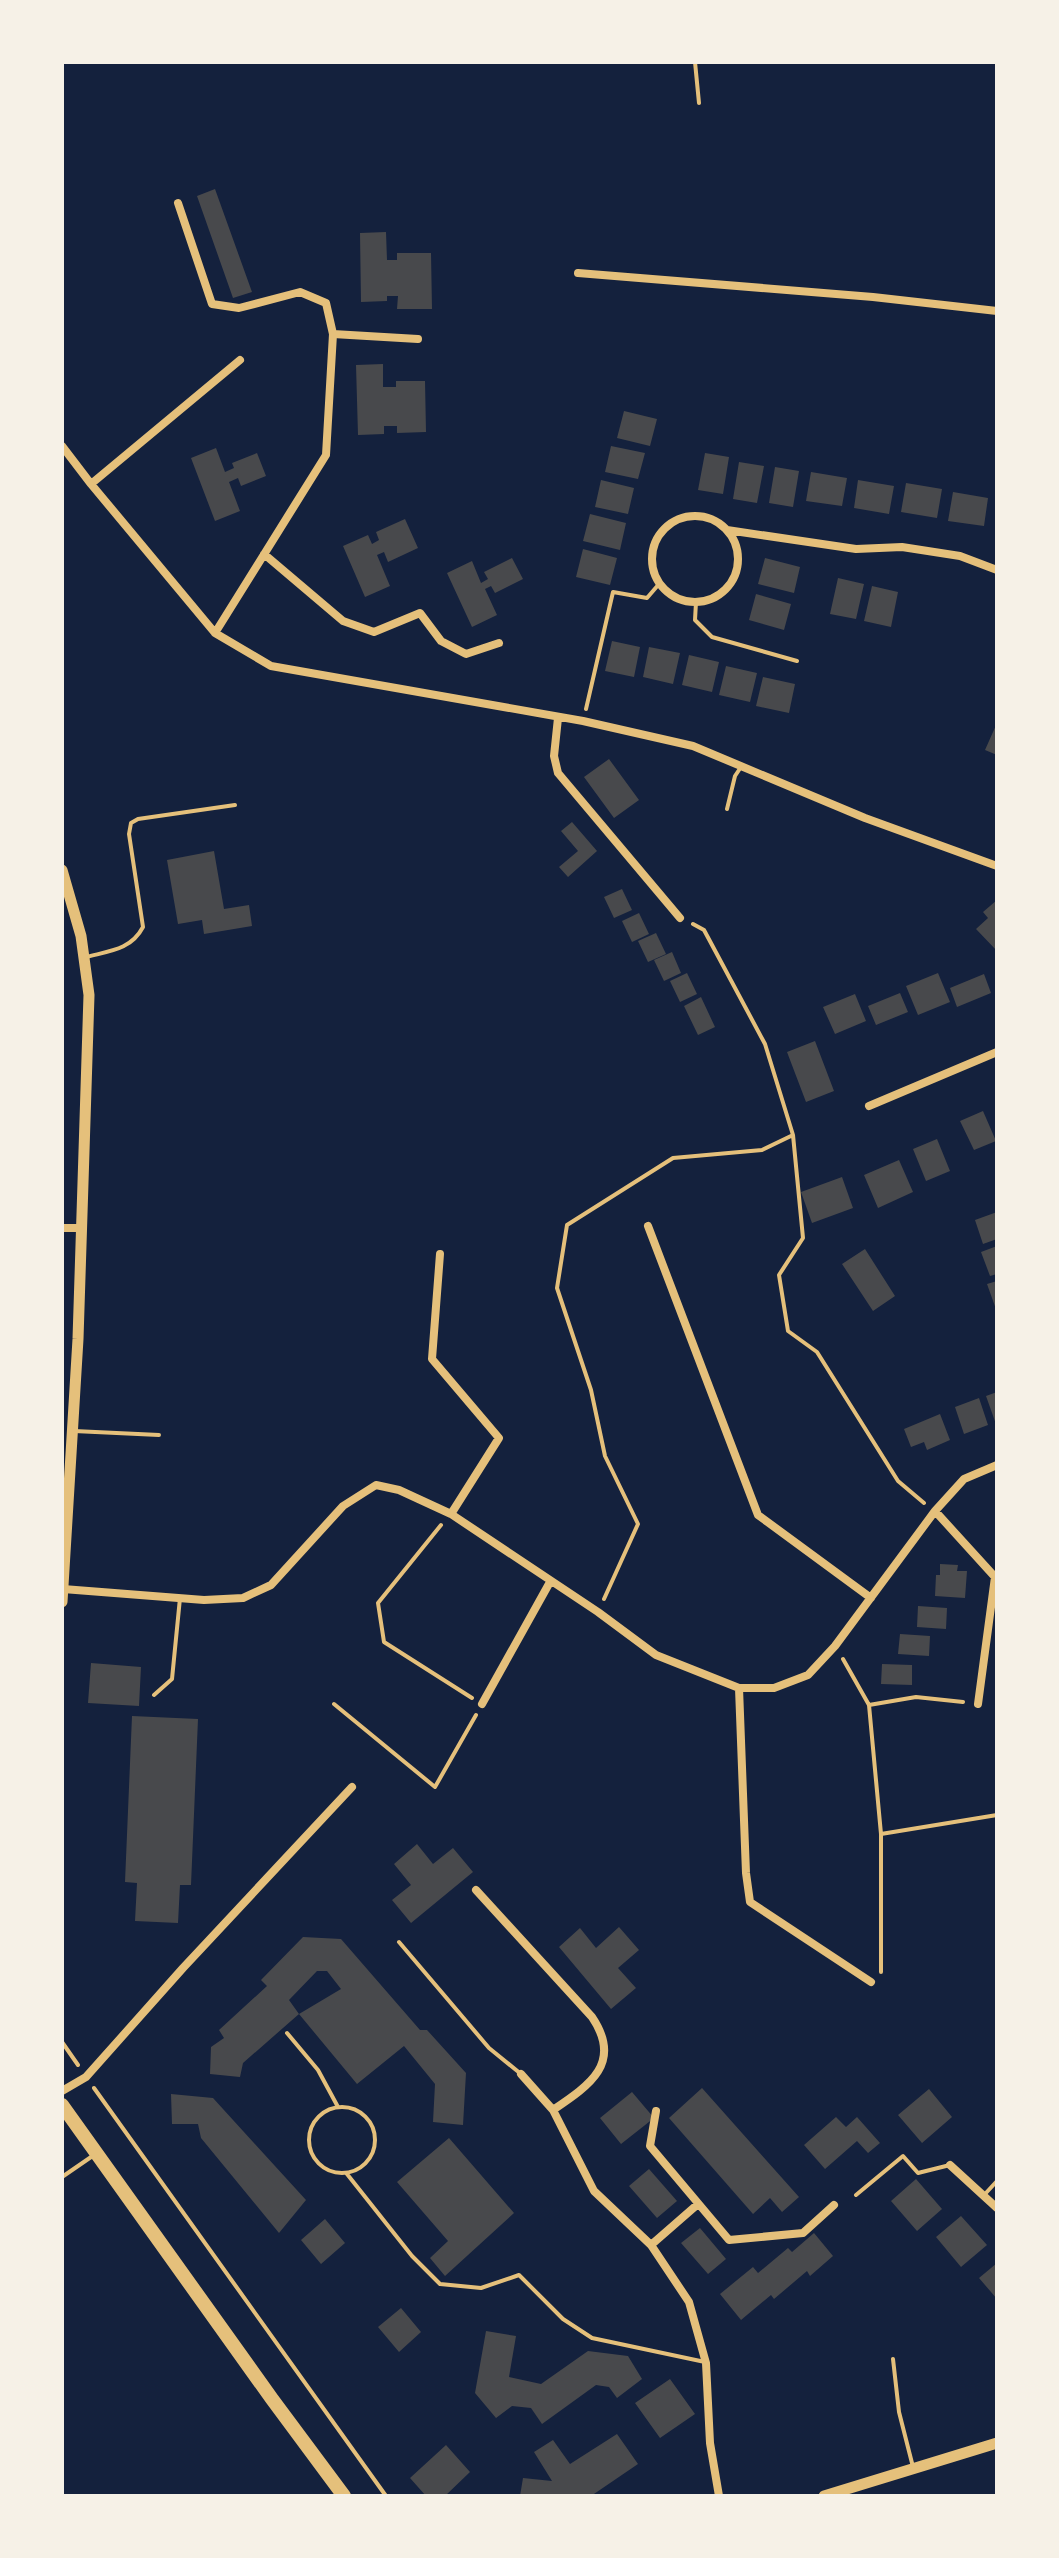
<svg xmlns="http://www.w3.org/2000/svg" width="1059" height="2558" font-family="Spectral,serif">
  <rect width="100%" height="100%" fill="#14213d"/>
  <path fill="#48494c" d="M 215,189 L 252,292 L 233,298 L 197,196 Z
    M 386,232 L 387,260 L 397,260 L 397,253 L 431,253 L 432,309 L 397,309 L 398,296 L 387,296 L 387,301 L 361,302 L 360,233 Z
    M 383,364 L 383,387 L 396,387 L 396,381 L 425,381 L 426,432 L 397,433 L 397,426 L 384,426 L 384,434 L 358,435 L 356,365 Z
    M 624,411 L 657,419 L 650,446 L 617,438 Z
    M 611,446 L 645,453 L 638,479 L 605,472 Z
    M 216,448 L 225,472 L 234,468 L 232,463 L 257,453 L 266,476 L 241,486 L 238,478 L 229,482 L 240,511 L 215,521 L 191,458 Z
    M 705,453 L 729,457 L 723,494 L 698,490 Z
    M 739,462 L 764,466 L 757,503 L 733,499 Z
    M 775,467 L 799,471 L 793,507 L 769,503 Z
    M 811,472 L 847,478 L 842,506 L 806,501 Z
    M 601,480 L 634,488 L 628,514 L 595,507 Z
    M 858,480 L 894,486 L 889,514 L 854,508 Z
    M 906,483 L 942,489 L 937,518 L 901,512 Z
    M 953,492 L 988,498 L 984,526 L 948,521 Z
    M 590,514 L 626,523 L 620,550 L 583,541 Z
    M 405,519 L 418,548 L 388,562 L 384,552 L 377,555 L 390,586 L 365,597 L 343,546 L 368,535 L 372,544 L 379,540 L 376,532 Z
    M 583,549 L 617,558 L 610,585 L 576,577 Z
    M 512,558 L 523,579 L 495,593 L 491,586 L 485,589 L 497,615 L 472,627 L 447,573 L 472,561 L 481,583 L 488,579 L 484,572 Z
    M 765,558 L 800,567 L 794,593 L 758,584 Z
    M 838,578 L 864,584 L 856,619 L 830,614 Z
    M 872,586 L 898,592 L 891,627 L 864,621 Z
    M 756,594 L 791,604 L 784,630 L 749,620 Z
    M 612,641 L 640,647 L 634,677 L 605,671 Z
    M 649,647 L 680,653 L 673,684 L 643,677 Z
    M 689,655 L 719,662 L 712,692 L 682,685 Z
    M 726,666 L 757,673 L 750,702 L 719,695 Z
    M 763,677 L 795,684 L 789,713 L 756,706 Z
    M 997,723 L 997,755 L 985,750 Z
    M 609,759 L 639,800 L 614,818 L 584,777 Z
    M 572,822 L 597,851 L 568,877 L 559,867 L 578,851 L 561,831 Z
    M 214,851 L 224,909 L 249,905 L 252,926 L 204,934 L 202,920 L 178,924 L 167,860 Z
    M 622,889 L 632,910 L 614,918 L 604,897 Z
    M 997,900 L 997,951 L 976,929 L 988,918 L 983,912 Z
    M 639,913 L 649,934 L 632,942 L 622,921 Z
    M 656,933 L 666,954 L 648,962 L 638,941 Z
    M 672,952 L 681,973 L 664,981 L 654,960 Z
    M 687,973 L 697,994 L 680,1002 L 670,981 Z
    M 938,973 L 950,1002 L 918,1015 L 906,986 Z
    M 984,974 L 991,993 L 957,1007 L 950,988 Z
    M 900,993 L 908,1012 L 876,1025 L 868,1006 Z
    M 855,994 L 866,1021 L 835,1034 L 823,1007 Z
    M 701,997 L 715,1027 L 698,1035 L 684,1006 Z
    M 815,1041 L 834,1091 L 806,1102 L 787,1052 Z
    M 983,1111 L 996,1141 L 974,1150 L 960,1121 Z
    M 937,1139 L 950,1171 L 926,1181 L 913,1149 Z
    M 899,1160 L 913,1192 L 878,1208 L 864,1175 Z
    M 842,1177 L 853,1208 L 812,1223 L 801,1192 Z
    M 997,1212 L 997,1239 L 983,1244 L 975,1220 Z
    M 997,1246 L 997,1274 L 990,1276 L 981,1252 Z
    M 865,1249 L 895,1296 L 873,1311 L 842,1264 Z
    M 997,1281 L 997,1312 L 987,1284 Z
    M 997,1392 L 997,1427 L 986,1396 Z
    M 979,1398 L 988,1425 L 964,1434 L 955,1407 Z
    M 940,1414 L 950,1440 L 927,1450 L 924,1442 L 911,1447 L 904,1429 Z
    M 940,1564 L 958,1565 L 957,1571 L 967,1571 L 965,1598 L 935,1596 L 936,1575 L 940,1575 Z
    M 918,1606 L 947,1608 L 946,1629 L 917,1627 Z
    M 900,1634 L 930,1636 L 929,1656 L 898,1654 Z
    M 91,1663 L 141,1667 L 139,1706 L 88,1703 Z
    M 882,1664 L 912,1665 L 912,1685 L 881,1684 Z
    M 132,1716 L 198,1719 L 191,1885 L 180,1885 L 178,1923 L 135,1921 L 137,1883 L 125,1882 Z
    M 417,1844 L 433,1864 L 453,1848 L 473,1872 L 411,1923 L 392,1900 L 411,1885 L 394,1864 Z
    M 619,1927 L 639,1950 L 618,1968 L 636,1988 L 611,2009 L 559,1947 L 580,1928 L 596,1948 Z
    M 303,1937 L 341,1939 L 420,2030 L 427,2030 L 466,2073 L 463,2125 L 433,2122 L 435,2084 L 404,2046 L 357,2084 L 299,2014 L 341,1989 L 327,1971 L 317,1971 L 289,2000 L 299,2014 L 243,2063 L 240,2077 L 210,2074 L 211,2047 L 224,2038 L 219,2030 L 267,1986 L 261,1980 Z
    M 702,2088 L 799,2197 L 782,2212 L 770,2198 L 753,2214 L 669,2118 Z
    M 929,2089 L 952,2117 L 922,2143 L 898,2115 Z
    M 632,2092 L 654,2118 L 621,2144 L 600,2118 Z
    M 171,2094 L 213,2098 L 306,2200 L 279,2233 L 201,2138 L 198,2124 L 172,2124 Z
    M 836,2117 L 846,2127 L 857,2117 L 880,2143 L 868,2153 L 857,2141 L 825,2169 L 804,2145 Z
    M 449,2138 L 514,2213 L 445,2276 L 430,2258 L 448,2241 L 397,2182 Z
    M 649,2169 L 677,2201 L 657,2218 L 629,2186 Z
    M 916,2179 L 942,2209 L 917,2231 L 891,2201 Z
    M 961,2216 L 987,2245 L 961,2267 L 936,2237 Z
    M 325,2219 L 345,2243 L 321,2264 L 301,2240 Z
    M 700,2228 L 726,2259 L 708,2274 L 681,2243 Z
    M 814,2233 L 833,2256 L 810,2276 L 807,2271 L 774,2299 L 771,2295 L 741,2320 L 720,2294 L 753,2267 L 758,2273 L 788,2248 L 792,2252 Z
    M 997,2263 L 997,2299 L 979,2278 Z
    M 401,2308 L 421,2332 L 399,2352 L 378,2327 Z
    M 486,2331 L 516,2336 L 509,2377 L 541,2384 L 588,2351 L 628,2356 L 642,2379 L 617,2398 L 609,2387 L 596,2385 L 542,2424 L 531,2408 L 512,2406 L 496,2418 L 475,2393 Z
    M 670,2379 L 695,2414 L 660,2438 L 635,2403 Z
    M 617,2434 L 638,2464 L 591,2496 L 520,2496 L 523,2478 L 552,2481 L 534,2452 L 553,2440 L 570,2464 Z
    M 446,2445 L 470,2472 L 445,2496 L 426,2496 L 410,2478 Z"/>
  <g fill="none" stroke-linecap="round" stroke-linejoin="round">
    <path stroke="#e5c07b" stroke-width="4" d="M 586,709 L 613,592 L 647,598 L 659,584
      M 693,924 L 704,930 L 765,1044 L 793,1135 L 803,1238 L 779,1275 L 788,1331 L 817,1352 L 898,1481 L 924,1503
      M 441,1525 L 378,1603 L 384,1642 L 472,1698
      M 604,1599 L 638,1524 L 605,1456 L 591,1390 L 557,1288 L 567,1225 L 673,1158 L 762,1150 L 793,1135
      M 843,1659 L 869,1705 L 881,1834 L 997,1815
      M 334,1704 L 435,1787 L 476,1715
      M 869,1705 L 916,1697 L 963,1702
      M 881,1972 L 881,1834
      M 287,2033 L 318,2070 L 338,2107
      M 62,2042 L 78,2065
      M 94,2088 L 386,2496"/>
    <path stroke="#e5c07b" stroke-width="4" d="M 695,62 L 699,103
      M 696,602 L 695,620 L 712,637 L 797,661
      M 727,809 L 735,776 L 741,767
      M 86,957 C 109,951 131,950 143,927 L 129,834 L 131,823 L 138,819 L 235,805
      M 74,1431 L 159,1435
      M 154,1695 L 172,1679 L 180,1598
      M 399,1942 L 489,2048 L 521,2074
      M309 2140a33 33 0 1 1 66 0a33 33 0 1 1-66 0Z
      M 347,2174 L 412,2256 L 440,2284 L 481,2288 L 519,2275 L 563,2319 L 592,2338 L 705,2362
      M 62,2177 L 94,2155
      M 985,2194 L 997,2181
      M 856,2195 L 903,2156 L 918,2173 L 950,2165
      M 893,2359 L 899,2412 L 913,2467"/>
    <path stroke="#e5c07b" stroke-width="8" d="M 178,203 L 212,304 L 239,308 L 300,292 L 326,303 L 333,334
      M 578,273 L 873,297 L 997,311
      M 62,446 L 91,484 L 215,633 L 271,666 L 583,721 L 693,746 L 865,818 L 997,866
      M 91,484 L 240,360
      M652 559a43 43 0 1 1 86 0a43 43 0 1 1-86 0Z
      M 727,530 L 856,549 L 902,547 L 960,556 L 997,570
      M 264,554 L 343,621 L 374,632 L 420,613 L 441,641 L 466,654 L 499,643
      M 215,633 L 326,455 L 333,334 L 418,339
      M 558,718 L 554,756 L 558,773 L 680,918
      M 869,1106 L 997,1052
      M 648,1226 L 758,1515 L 871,1598
      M 62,1228 L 80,1228
      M 440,1254 L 432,1359 L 499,1438 L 451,1514
      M 935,1511 L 995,1577 L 978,1704
      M 63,1589 L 204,1600 L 243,1598 L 271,1585 L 343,1506 L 376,1485 L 399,1490 L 451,1514 L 598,1612 L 656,1655 L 739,1688 L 774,1688 L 808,1675 L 835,1646 L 935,1511 L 964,1479 L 997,1465
      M 739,1688 L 746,1873 L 750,1902 L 871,1982
      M 482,1704 L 550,1582
      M 476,1890 L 592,2017 C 623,2063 590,2085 553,2110
      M 521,2074 L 553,2110 L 594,2191 L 651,2245 L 689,2302 L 706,2363 L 710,2443 L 719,2496
      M 62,2091 L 86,2077 L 183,1968 L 352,1787
      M 656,2111 L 650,2146 L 729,2240 L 803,2233 L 834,2205
      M 950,2165 L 997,2208
      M 651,2245 L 698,2204"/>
    <path stroke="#e5c07b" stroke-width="11" d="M 62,870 L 81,936 L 89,995 L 78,1339 L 62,1602
      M 824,2496 L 997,2443"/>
    <path stroke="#e5c07b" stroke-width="14" d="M 62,2105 L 272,2399 L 344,2496"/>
  </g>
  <rect width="1059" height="2558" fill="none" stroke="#f6f1e7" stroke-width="128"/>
</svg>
